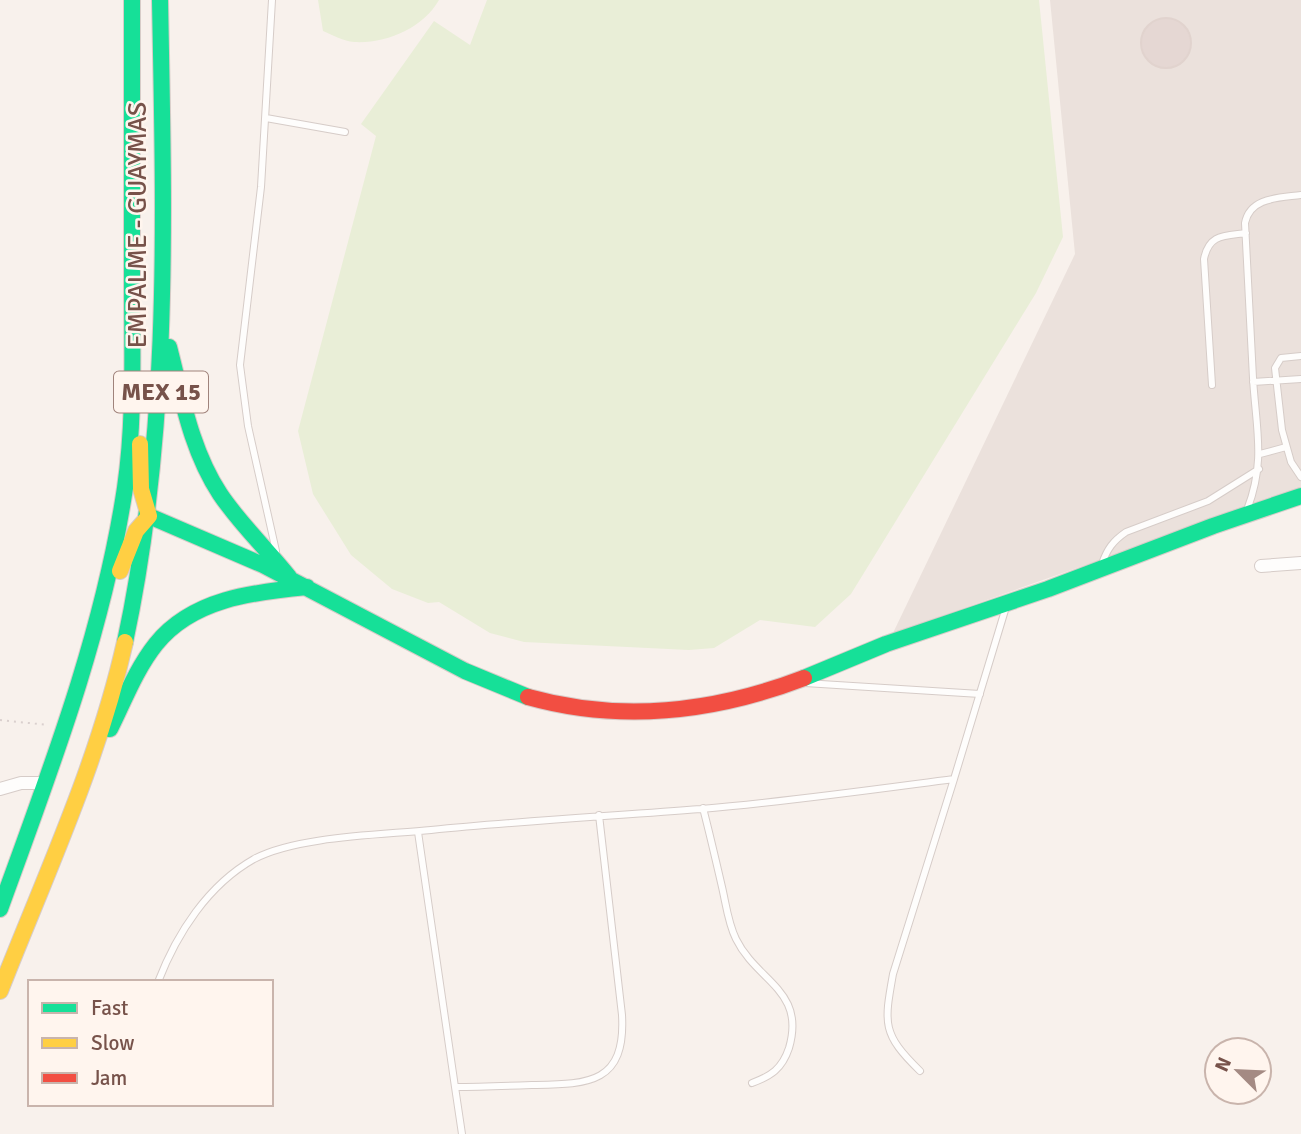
<svg xmlns="http://www.w3.org/2000/svg" width="1301" height="1134" font-family="Signika,sans-serif">
  <rect width="100%" height="100%" fill="#f8f1ec"/>
  <path fill="#ebe1dc" d="M 1050,0 L 1301,0 L 1301,489 L 893,633 L 1075,254 Z"/>
  <path fill="#e9eed7" d="M 318,0 L 439,0 C 423,28 386,44 354,42 C 344,41 332,35 323,31 Z
    M 487,0 L 1039,0 L 1063,237 L 1036,293 L 851,594 L 815,627 L 760,620 L 714,648 L 689,650 L 524,642 L 490,633 L 439,602 L 428,603 L 392,589 L 351,555 L 313,494 L 298,431 L 376,136 L 361,124 L 434,21 L 470,45 Z"/>
  <path fill="#e5d7d3" stroke="#e1d3ce" stroke-width="2" d="M1141 43a25 25 0 1 1 50 0a25 25 0 1 1-50 0Z"/>
  <g fill="none" stroke-linecap="round" stroke-linejoin="round">
    <defs>
      <path id="lane" d="M 272,0 L 261,187 L 240,365 L 248,426 L 276,551
        M 266,118 L 345,132
        M 1301,356 L 1281,358 L 1275,368 L 1282,430 L 1291,462 L 1301,477
        M 1253,382 L 1301,379
        M 1212,385 L 1204,259 C 1209,234 1224,236 1246,233
        M 1260,454 L 1286,447
        M 1247,510 C 1266,461 1256,429 1253,378 C 1250,327 1248,275 1245,223 C 1250,197 1279,198 1301,195
        M 1102,564 C 1107,549 1113,541 1126,532 L 1208,501 L 1259,469
        M 805,683 L 980,694
        M 703,808 C 710,835 716,861 722,887 C 726,904 728,923 736,939 C 757,982 806,990 789,1048 C 782,1069 771,1076 752,1083
        M 418,832 L 455,1087
        M 158,982 C 177,933 208,885 254,859 C 297,836 382,835 431,830 C 521,821 611,816 701,809 C 785,802 870,790 954,779 L 1006,607
        M 920,1071 C 882,1034 884,1024 893,974 L 954,779
        M 462,1134 L 455,1087 C 480,1087 506,1086 532,1085 C 587,1084 626,1085 622,1015 L 599,815"/>
      <path id="street" d="M 1261,566 L 1301,563
        M 0,789 L 21,783 L 46,783"/>
      <path id="fast" d="M 169,347 C 182,397 191,450 220,494 C 240,524 267,549 289,577
        M 149,516 L 263,565 L 465,671 L 528,697
        M 125,642 C 171,428 164,217 160,0
        M 804,678 L 886,644 L 1048,589 L 1213,526 L 1301,496
        M 110,729 C 124,701 136,669 156,644 C 192,599 253,592 307,587
        M 0,909 C 50,771 103,634 125,488 C 135,420 132,350 132,281 C 132,187 132,94 132,0"/>
      <path id="slow" d="M 120,571 L 136,531 L 149,516 L 141,489 L 140,444
        M 0,991 C 45,876 98,763 125,642"/>
      <path id="jam" d="M 528,697 C 621,723 715,712 804,678"/>
    </defs>
    <use href="#lane" stroke="#d6ccc8" stroke-width="8"/>
    <use href="#street" stroke="#d6ccc8" stroke-width="14"/>
    <use href="#fast" stroke="#d7ccc8" stroke-width="18"/>
    <use href="#slow" stroke="#d7ccc8" stroke-width="18"/>
    <use href="#jam" stroke="#d7ccc8" stroke-width="18"/>
    <path stroke="#dad0ce" stroke-width="2" stroke-dasharray="2 5" stroke-linecap="butt" d="M 0,720 L 48,725"/>
    <use href="#lane" stroke="#fefdfc" stroke-width="6"/>
    <use href="#street" stroke="#fefdfc" stroke-width="12"/>
    <use href="#fast" stroke="#16e098" stroke-width="16"/>
    <use href="#slow" stroke="#ffcf43" stroke-width="16"/>
    <use href="#jam" stroke="#f24e42" stroke-width="16"/>
  </g>
  <g text-anchor="middle" stroke-width="5" stroke-linejoin="round" paint-order="stroke">
    <rect fill="#fff5ee" stroke="#a0837b" stroke-width="2" x="114" y="371.5" width="94" height="41" rx="5"/>
    <g font-size="24" font-weight="bold" fill="#77524a">
      <text x="161" y="400">MEX 15</text>
    </g>
    <g font-size="26" fill="#77524a" stroke="#fff5ee">
      <text transform="translate(137 225) rotate(-90)" y="9">EMPALME - GUAYMAS</text>
    </g>
  </g>
  <rect x="28" y="980" width="245" height="126" fill="#fff5ee" stroke="#c9b4ac" stroke-width="2"/>
  <rect x="42" y="1003" width="35" height="10" fill="#16e098" stroke="#c9b4ac" stroke-width="2"/>
  <text x="91" y="1015" font-size="21" fill="#77524a">Fast</text>
  <rect x="42" y="1038" width="35" height="10" fill="#ffcf43" stroke="#c9b4ac" stroke-width="2"/>
  <text x="91" y="1050" font-size="21" fill="#77524a">Slow</text>
  <rect x="42" y="1073" width="35" height="10" fill="#f24e42" stroke="#c9b4ac" stroke-width="2"/>
  <text x="91" y="1085" font-size="21" fill="#77524a">Jam</text>
  <g transform="translate(1238 1071) rotate(294)"><circle r="33" fill="#fff5ee" stroke="#c9b4ac" stroke-width="2"/>
  <path d="M0-5L12 26L0 18L-12 26Z" fill="#a48a83"/>
  <text y="-10" font-size="19" font-weight="bold" text-anchor="middle" fill="#77524a">N</text>
  </g>
</svg>
